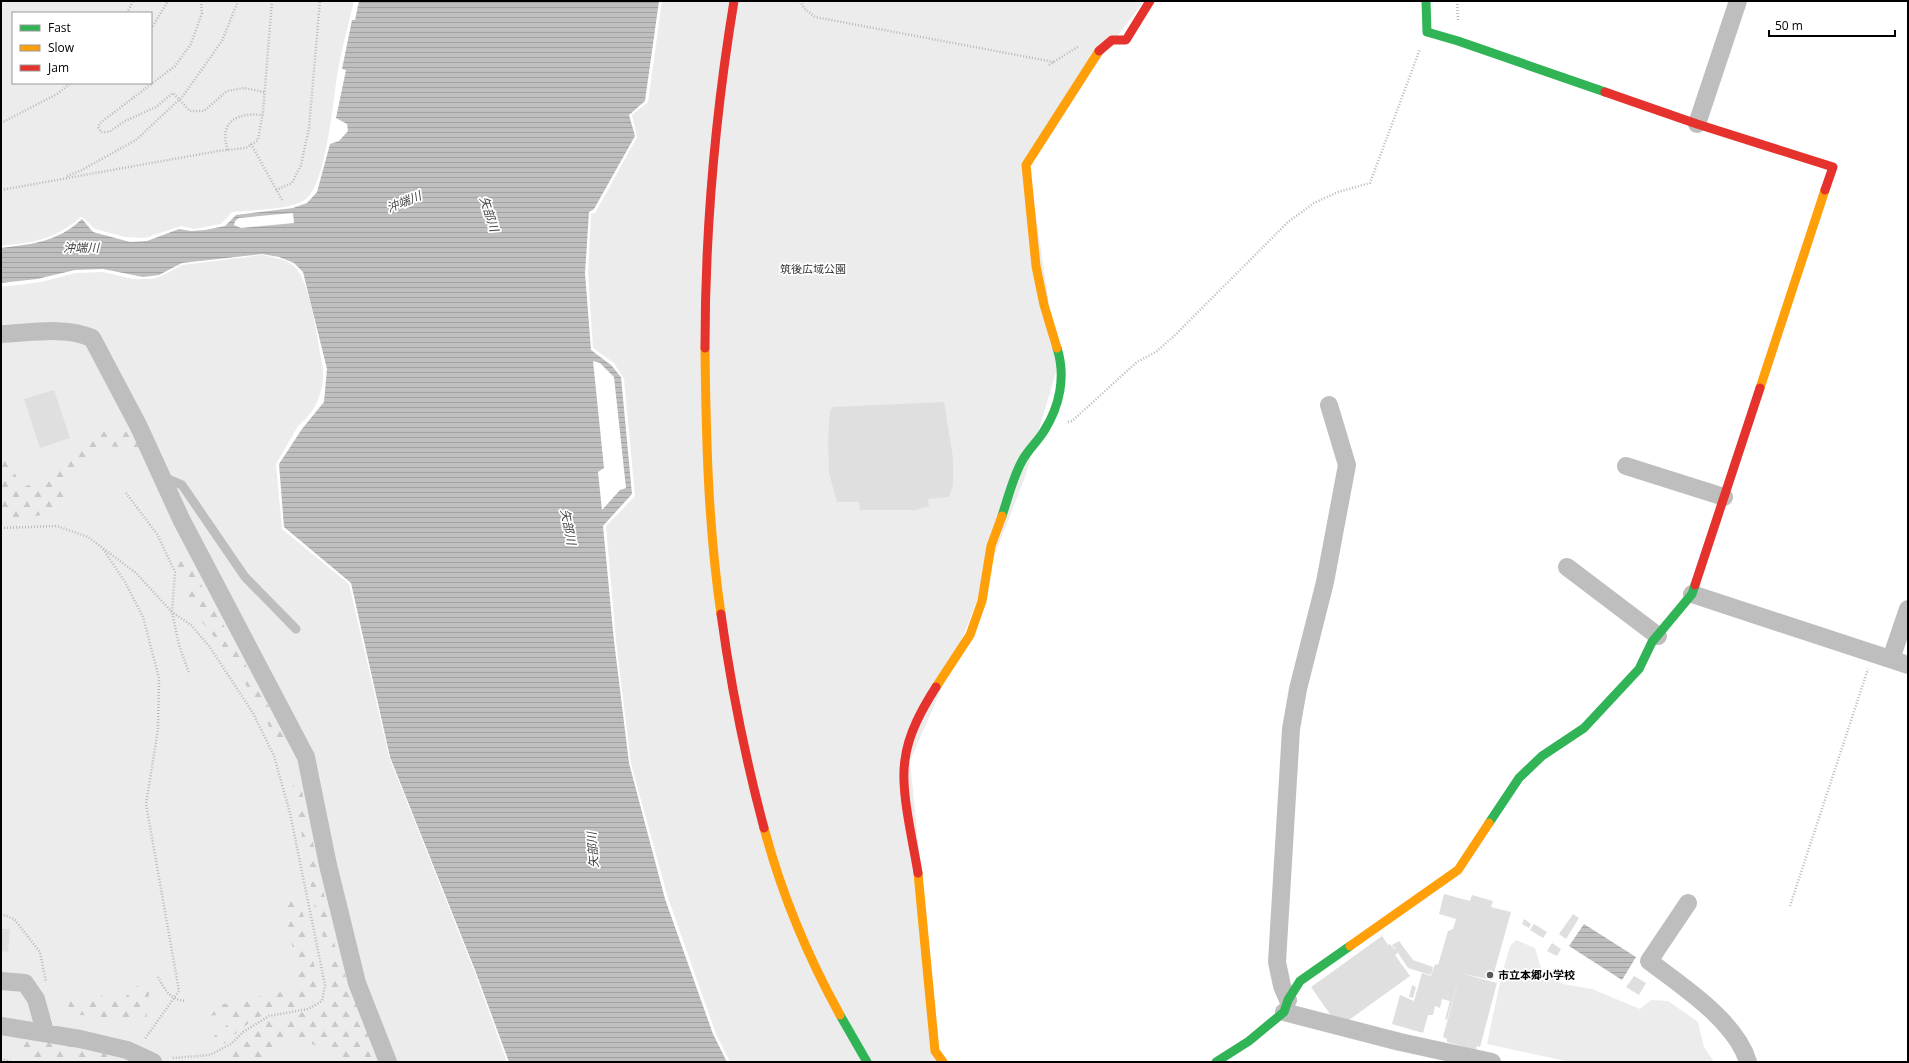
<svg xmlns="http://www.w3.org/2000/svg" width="1909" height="1063" font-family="'Open Sans','Noto Sans JP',sans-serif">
  <defs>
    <pattern id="forest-firs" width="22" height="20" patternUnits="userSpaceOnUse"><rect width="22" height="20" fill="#ececec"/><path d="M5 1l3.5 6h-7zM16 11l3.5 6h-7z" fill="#c9c9c9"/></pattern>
    <pattern id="water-rules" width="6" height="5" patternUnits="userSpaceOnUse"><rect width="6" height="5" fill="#bfbfbf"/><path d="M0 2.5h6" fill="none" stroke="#a2a2a2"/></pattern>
  </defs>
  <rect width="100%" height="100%" fill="#fff"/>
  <path fill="#ececec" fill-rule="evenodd" d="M 1,1 L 354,1 C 348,26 341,51 337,76 C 333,102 326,183 306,199 C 291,210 252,210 232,212 L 221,224 L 194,229 L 181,226 L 145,238 L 125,237 L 95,229 L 85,219 L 81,217 C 54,240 35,242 1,246 ZM 13,13 L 151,13 L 151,83 L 13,83 Z
    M 662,1 L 1144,1 L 1027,155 L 1058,365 L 1025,477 L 953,662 L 910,761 L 940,1062 L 730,1062 L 716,1034 L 668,898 L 631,764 L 616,641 L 606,526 L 635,496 L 624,379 L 614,363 L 593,348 L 588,273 L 591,214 L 595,213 L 637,137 L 632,115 L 648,102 Z
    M 262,255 C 272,257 286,259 294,266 C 311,281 318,345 323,369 C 324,392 316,412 298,426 L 276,464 L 282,529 L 349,584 L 389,757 L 476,976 L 507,1062 L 1,1062 L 1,287 L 41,282 L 76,273 L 103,272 L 133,279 L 151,279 L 162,276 L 182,265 Z
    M 1516,940 L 1535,948 L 1542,972 L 1563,984 L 1592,989 L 1640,1009 L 1651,1000 L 1668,1001 L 1698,1022 L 1704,1047 L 1714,1062 L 1570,1062 L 1487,1044 L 1502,973 L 1510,946 Z"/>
  <path fill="url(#forest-firs)" d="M 106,429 L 132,433 L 139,447 L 136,452 L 120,447 L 100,446 L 55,490 L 69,492 L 59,503 L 56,513 L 23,518 L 1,519 L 1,454 L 14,472 L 22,488 L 43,478 Z
    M 178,557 L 188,561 L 285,736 L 286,746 L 280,749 L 274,745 L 272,732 L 231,658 L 195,613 L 176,561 Z
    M 290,768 L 297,768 L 337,955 L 380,1062 L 345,1062 L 335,1058 L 319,1047 L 301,1039 L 285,1038 L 260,1062 L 212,1062 L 241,1042 L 247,1033 L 268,1021 L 316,1009 L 321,1011 L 330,1009 L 331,968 L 314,903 Z
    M 294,898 L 301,905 L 319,987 L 315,1001 C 297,1011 287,1007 270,1012 C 254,1017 236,1033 224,1044 L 212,1044 L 209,1041 L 227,1025 L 230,1018 L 228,1013 L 210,1016 L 205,1011 C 233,998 266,998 296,988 L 295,960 L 285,909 Z
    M 137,986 L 149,992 L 146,1023 L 126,1019 L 69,1014 L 68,999 L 101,996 L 112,1001 L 122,1000 Z
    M 23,1041 L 61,1043 L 106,1050 L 133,1062 L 27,1062 L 22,1059 L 18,1049 Z"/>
  <path fill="url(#water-rules)" fill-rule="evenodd" d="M 359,1 L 659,1 L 645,101 L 629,115 L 635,136 L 594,209 L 589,212 L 585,273 L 591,350 L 611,365 L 621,377 L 632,494 L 603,526 L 614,641 L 629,763 L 665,899 L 713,1034 L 727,1062 L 509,1062 L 475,970 L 390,757 L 351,583 L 284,527 L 279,464 L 302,429 L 324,402 L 327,369 L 303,272 L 294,263 L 279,257 L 262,254 L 182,263 L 159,275 L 143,277 L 103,269 L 75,270 L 37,279 L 1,283 L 1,248 C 32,244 58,242 82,219 L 93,232 L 130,242 L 147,241 L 179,229 L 191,231 L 205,230 L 225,226 L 236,215 L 293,208 L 307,203 L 317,192 L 330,144 L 339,141 L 348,131 L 347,124 L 336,118 L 346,70 L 342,69 L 352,20 L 355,20 ZM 293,213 L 294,223 L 241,228 L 234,225 L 235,221 L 239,218 ZM 593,361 L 600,363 L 614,377 L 626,488 L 620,490 L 602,510 L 598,472 L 604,468 Z
    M 1584,924 L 1636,957 L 1622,980 L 1569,946 Z"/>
  <path fill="#dfdfdf" d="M 54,390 L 70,438 L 40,448 L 24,399 Z
    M 944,402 L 953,458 L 953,485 L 949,497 L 928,499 L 929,506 L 916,510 L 860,510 L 859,502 L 837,502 L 829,473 L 828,439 L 830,411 L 833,407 Z
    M 1444,894 L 1470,901 L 1472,895 L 1493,901 L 1491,907 L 1511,912 L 1492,980 L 1460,973 L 1497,983 L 1480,1047 L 1477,1046 L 1476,1050 L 1447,1042 L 1447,1039 L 1443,1037 L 1460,974 L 1447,1020 L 1445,1019 L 1450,1001 L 1442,999 L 1440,1008 L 1435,1006 L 1433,1015 L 1428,1015 L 1423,1033 L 1392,1024 L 1400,995 L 1414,1001 L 1422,973 L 1431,976 L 1435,964 L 1438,965 L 1448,931 L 1453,929 L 1456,919 L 1439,914 Z
    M 1573,914 L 1579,918 L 1566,939 L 1559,934 Z
    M 1524,919 L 1531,924 L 1529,928 L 1522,924 Z
    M 1534,924 L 1547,932 L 1543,938 L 1530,930 Z
    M 1,929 L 10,929 L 8,952 L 1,951 Z
    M 1382,936 L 1388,945 L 1390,944 L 1394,949 L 1398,947 L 1394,948 L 1392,945 L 1399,941 L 1413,960 L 1433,967 L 1431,975 L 1408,968 L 1398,953 L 1400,951 L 1395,955 L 1410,976 L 1349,1020 L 1332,1017 L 1311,987 Z
    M 1552,943 L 1561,949 L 1557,956 L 1547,951 Z
    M 1634,976 L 1646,983 L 1639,995 L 1626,987 Z
    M 1412,985 L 1416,987 L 1413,998 L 1409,997 Z"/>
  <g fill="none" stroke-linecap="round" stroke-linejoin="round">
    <path stroke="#b9b9b9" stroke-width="2.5" stroke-dasharray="1 2" stroke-linecap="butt" d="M 201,1 L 202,13 L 191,44 L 175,66 L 100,123 L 98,127 L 101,132 L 109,132 L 125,121 L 156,107 L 173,93 L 190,111 L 204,111 L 227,91 L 244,88 L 264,92
      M 800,1 L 804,8 L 815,17 L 1054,62
      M 1457,1 L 1458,20
      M 127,13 L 133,1
      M 151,29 L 168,1
      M 1049,65 L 1079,46
      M 1,123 L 57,94 L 71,83
      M 251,144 L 282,200
      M 228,150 C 218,122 237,112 263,115
      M 67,176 L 80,171 L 136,140 L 183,96 L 222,41 L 238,1
      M 1,190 L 218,151 L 246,148 L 258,140 L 263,112 L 272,1
      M 276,190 L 292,183 L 301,165 L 309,128 L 320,1
      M 1068,422 L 1072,421 L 1137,362 L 1156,352 L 1173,337 L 1288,222 L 1314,203 L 1338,192 L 1370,183 L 1420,49
      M 126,493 L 157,534 L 175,572 L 172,612 L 179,645 L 189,673
      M 1,528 L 57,526 L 88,537 L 136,573 L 172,612 L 191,625 L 209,646 L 253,713 L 274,756 L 290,813 L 325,985 L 322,1001 L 308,1009 L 269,1016 L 243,1032 L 231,1044 L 210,1055 L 172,1058
      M 103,549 L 125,582 L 143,617 L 159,678 L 158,729 L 146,804 L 179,991 L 144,1040
      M 1790,906 L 1868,669
      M 1,914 L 14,919 L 40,952 L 46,982
      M 158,977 C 165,990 170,1000 186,1001
      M 1,1059 L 12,1062"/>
    <path stroke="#bebebe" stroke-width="9" d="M 163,477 L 182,485 L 245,577 L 296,629"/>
    <path stroke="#bebebe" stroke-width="18" d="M 1697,124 L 1738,1
      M 1,334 C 30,333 65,326 92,338 L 139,427 L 181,519 L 306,757 L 328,865 L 357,983 L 388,1062
      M 1626,466 L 1724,497
      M 1567,567 L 1658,636
      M 1692,594 L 1908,665
      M 1891,659 L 1908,609
      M 1688,903 L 1649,961 C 1682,986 1736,1021 1748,1062
      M 1,981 L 25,983 L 36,999 L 45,1032
      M 1288,1000 L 1282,986 L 1277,962 L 1291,729 L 1298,689 L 1325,582 L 1347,465 L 1329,405
      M 1284,1012 L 1400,1042 L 1492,1062
      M 1,1026 L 80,1039 L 127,1050 L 153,1062"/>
    <path stroke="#30b455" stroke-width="9" d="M 1426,1 L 1427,32 L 1458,41 L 1605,92
      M 1002,516 C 1008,498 1013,477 1022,461 C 1028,450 1038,441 1044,431 C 1060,406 1066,376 1057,348
      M 1489,823 L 1519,778 L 1542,756 L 1584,728 L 1639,669 L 1652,642 L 1692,594 L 1695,585
      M 840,1015 L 867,1062
      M 1216,1062 L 1249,1041 L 1284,1012 L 1288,1000 L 1300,981 L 1350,946"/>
    <path stroke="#ff9f0a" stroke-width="9" d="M 705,348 C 706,436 708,526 721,614
      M 1057,348 L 1044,305 L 1036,266 L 1026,165 L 1099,51
      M 1760,388 L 1825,190
      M 936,687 L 970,635 L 982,601 L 991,546 L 1002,516
      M 764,828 C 781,892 808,957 840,1015
      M 918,873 L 935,1051 L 943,1062
      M 1350,946 L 1458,870 L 1489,823"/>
    <path stroke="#e5322d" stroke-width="9" d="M 1099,51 L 1112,40 L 1126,40 L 1150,1
      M 1605,92 L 1697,124 L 1833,167 L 1825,190
      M 705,348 C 705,231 715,116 734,1
      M 1695,585 L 1760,388
      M 721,614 C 731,687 745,757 764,828
      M 918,873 C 913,841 900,790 905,760 C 908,734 922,709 936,687"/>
  </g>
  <circle fill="#595959" stroke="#fff" stroke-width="1.5" cx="1490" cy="975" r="4"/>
  <g text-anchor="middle" stroke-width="3.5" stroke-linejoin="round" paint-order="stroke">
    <g font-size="11" fill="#333" stroke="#fff">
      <text x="813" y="273">筑後広域公園</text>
    </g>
    <g font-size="11" font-weight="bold" fill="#000" stroke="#fff" text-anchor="start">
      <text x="1498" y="979">市立本郷小学校</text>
    </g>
    <g font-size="12" font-style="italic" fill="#444" stroke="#fff">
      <text transform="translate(404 202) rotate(-22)" y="4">沖端川</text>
      <text transform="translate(489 214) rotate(72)" y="4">矢部川</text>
      <text x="81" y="252">沖端川</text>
      <text transform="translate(568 527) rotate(79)" y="4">矢部川</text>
      <text transform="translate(593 850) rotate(-94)" y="4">矢部川</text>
    </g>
  </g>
  <rect width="1909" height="1063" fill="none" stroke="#000000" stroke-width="4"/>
  <rect x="12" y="12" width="140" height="72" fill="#ffffff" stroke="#999999"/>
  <rect x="20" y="25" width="20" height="6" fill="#30b455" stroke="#999999"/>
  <text x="48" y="32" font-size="12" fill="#000000">Fast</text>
  <rect x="20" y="45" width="20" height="6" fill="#ff9f0a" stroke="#999999"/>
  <text x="48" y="52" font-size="12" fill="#000000">Slow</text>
  <rect x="20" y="65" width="20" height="6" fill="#e5322d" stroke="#999999"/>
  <text x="48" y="72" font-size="12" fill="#000000">Jam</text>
  <path d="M1769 30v6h126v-6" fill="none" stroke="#000000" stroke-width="2"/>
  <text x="1775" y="30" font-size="12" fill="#000000" stroke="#ffffff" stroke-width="3" paint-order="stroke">50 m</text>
</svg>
